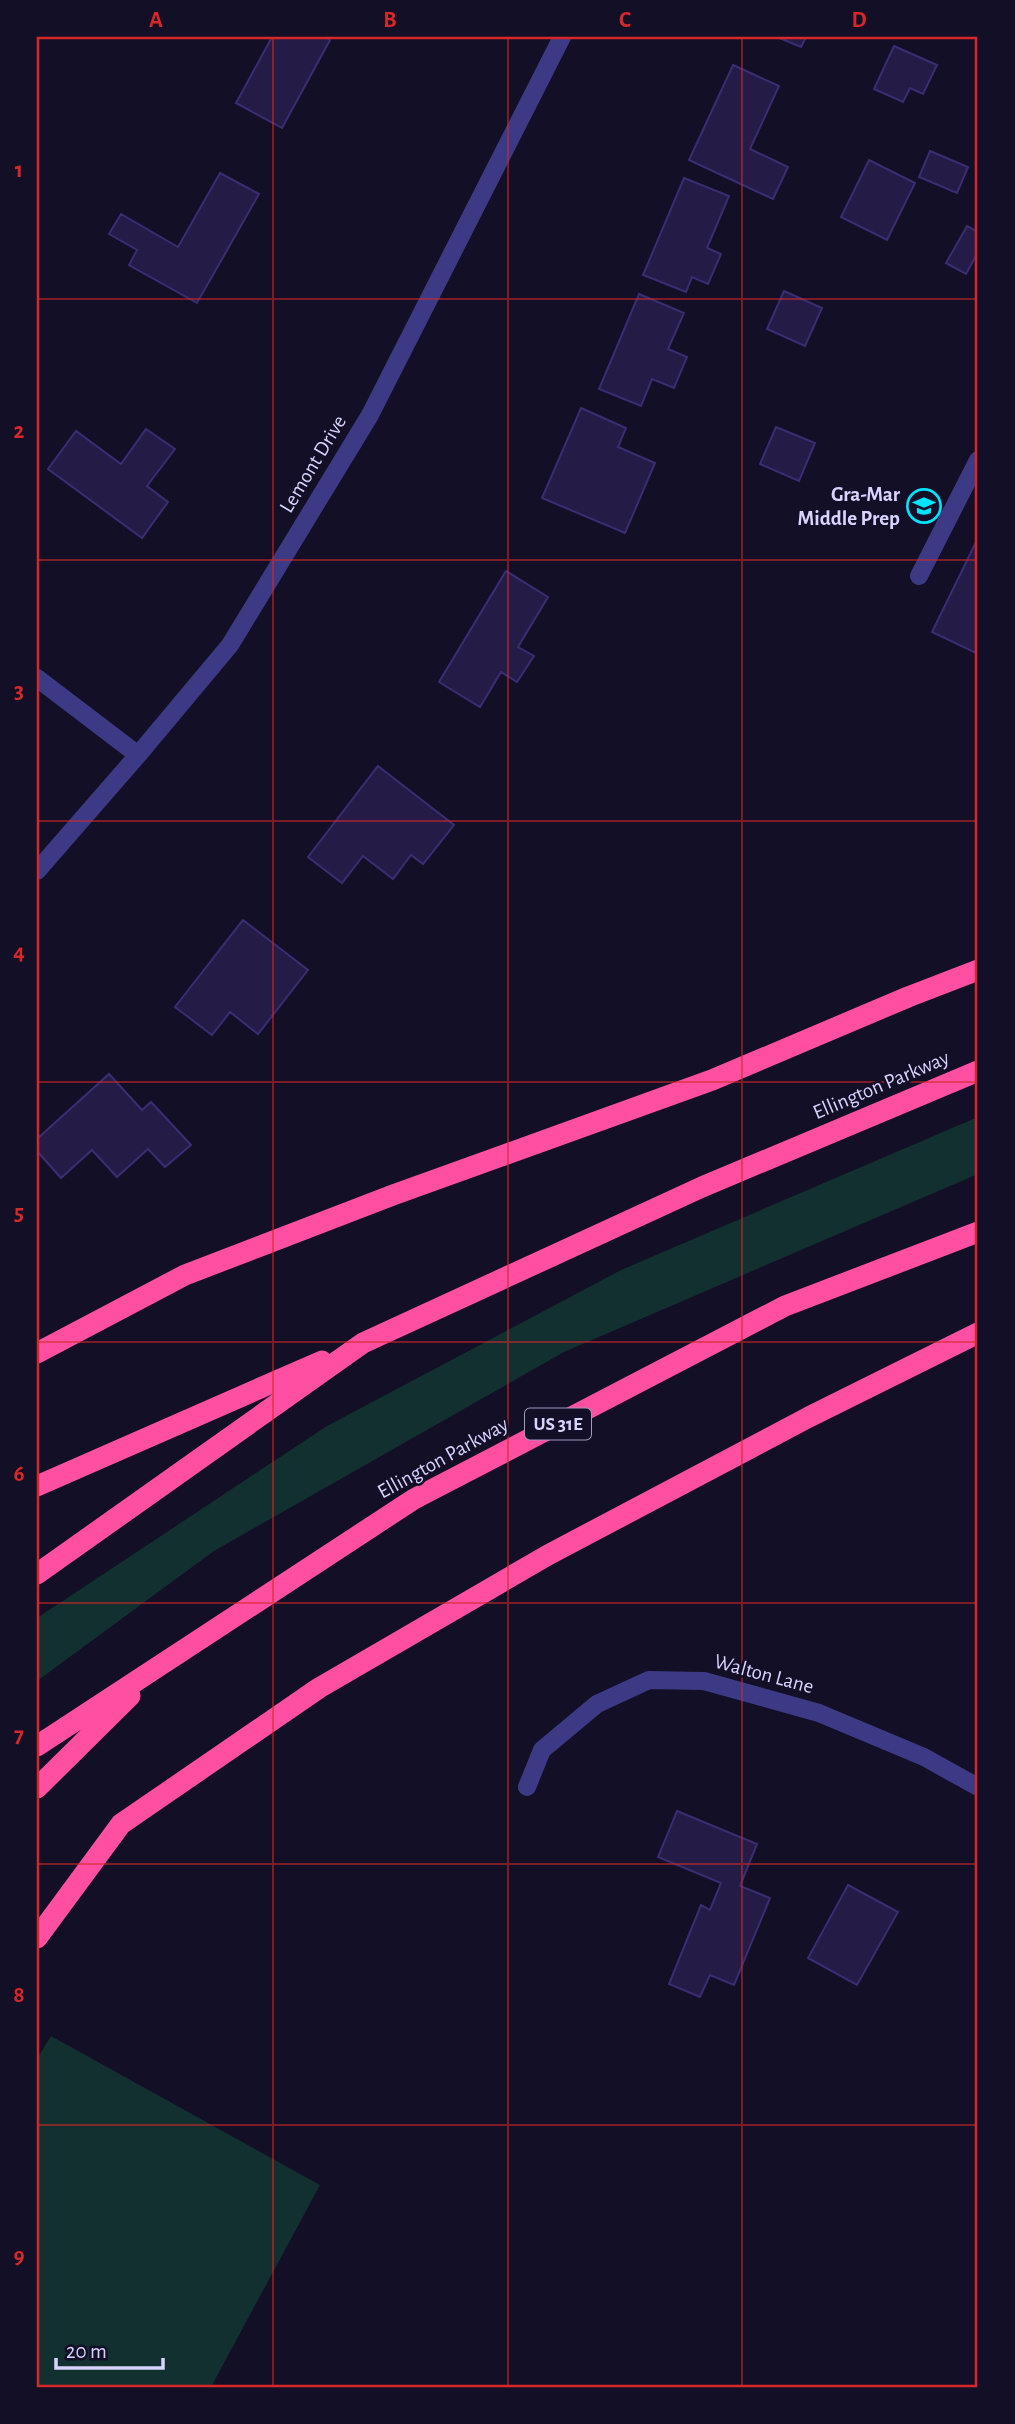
<svg xmlns="http://www.w3.org/2000/svg" width="1015" height="2424" viewBox="0 0 1015 2424" font-family="'Alegreya Sans',sans-serif">
<rect width="100%" height="100%" fill="#130f26"/>
<path fill="#12302f" d="M 978,1117 L 978,1174 L 564,1352 L 214,1551 L 37,1681 L 37,1618 L 327,1426 L 621,1270 Z
M 51,2036 L 320,2185 L 211,2387 L 37,2387 L 37,2059 Z"/>
<path fill="#241b47" stroke="#3b2d73" stroke-width="2" d="M 272,37 L 325,37 L 330,40 L 282,128 L 236,103 Z
M 777,37 L 806,37 L 801,47 Z
M 894,46 L 937,65 L 923,94 L 910,88 L 903,102 L 874,89 Z
M 733,65 L 779,86 L 750,149 L 788,167 L 773,199 L 689,160 Z
M 930,151 L 968,167 L 957,193 L 919,177 Z
M 869,160 L 915,183 L 887,240 L 841,217 Z
M 220,173 L 259,194 L 197,303 L 129,265 L 137,250 L 109,234 L 121,214 L 178,247 Z
M 684,178 L 729,196 L 707,248 L 721,254 L 708,284 L 692,277 L 686,292 L 643,275 Z
M 967,226 L 978,232 L 978,252 L 966,274 L 946,263 Z
M 784,291 L 822,308 L 805,346 L 767,329 Z
M 639,294 L 684,313 L 668,349 L 687,357 L 674,388 L 652,379 L 641,406 L 599,389 Z
M 581,408 L 626,428 L 618,447 L 655,463 L 625,533 L 542,498 Z
M 776,427 L 815,443 L 799,481 L 760,464 Z
M 146,429 L 175,449 L 147,486 L 168,502 L 142,538 L 48,469 L 76,431 L 121,464 Z
M 978,538 L 978,654 L 932,632 Z
M 506,571 L 548,597 L 518,647 L 534,656 L 517,682 L 501,672 L 480,707 L 439,682 Z
M 378,766 L 454,825 L 423,864 L 411,855 L 393,879 L 363,856 L 342,883 L 308,857 Z
M 243,920 L 308,970 L 258,1034 L 230,1012 L 212,1035 L 175,1007 Z
M 109,1074 L 142,1110 L 151,1102 L 191,1145 L 165,1167 L 148,1149 L 117,1177 L 92,1150 L 61,1178 L 37,1151 L 37,1139 Z
M 677,1811 L 757,1844 L 740,1886 L 770,1898 L 734,1985 L 710,1975 L 700,1997 L 669,1984 L 701,1905 L 710,1910 L 721,1883 L 658,1857 Z
M 848,1885 L 898,1912 L 857,1985 L 808,1958 Z"/>
<g fill="none" stroke-linecap="round" stroke-linejoin="round">
<path stroke="#3d3a85" stroke-width="18" d="M 919,576 L 978,460"/>
<path stroke="#3d3a85" stroke-width="18" d="M 37,678 L 138,755
M 37,871 L 138,755 L 230,645 L 370,415 L 562,37
M 527,1787 L 542,1750 L 597,1704 L 649,1680 L 704,1681 L 819,1713 L 924,1757 L 978,1787"/>
<path stroke="#ff4fa3" stroke-width="21" d="M 37,1353 L 185,1275 L 393,1195 L 712,1080 L 908,997 L 978,970
M 37,1486 L 322,1361
M 37,1574 L 363,1343 L 702,1187 L 978,1071
M 37,1746 L 414,1499 L 785,1306 L 978,1232
M 37,1788 L 130,1696
M 37,1938 L 121,1824 L 319,1688 L 548,1555 L 809,1417 L 978,1333"/>
</g>
<path fill="none" stroke="#d62828" stroke-width="2" stroke-opacity="0.55" d="M 273,37 L 273,2387M 508,37 L 508,2387M 742,37 L 742,2387M 37,299 L 978,299M 37,560 L 978,560M 37,821 L 978,821M 37,1082 L 978,1082M 37,1342 L 978,1342M 37,1603 L 978,1603M 37,1864 L 978,1864M 37,2125 L 978,2125"/>
<defs>
<g id="school-ring" transform="scale(1.75)"><circle r="9.5" fill="#130f26" stroke="#00e5ff" stroke-width="1.5"/><path d="M0-5L7-2L0 1L-7-2ZM-4 1L0 2.5L4 1V4Q0 6-4 4Z" fill="#00e5ff"/></g>
</defs>
<g fill-rule="evenodd">
<use href="#school-ring" x="924" y="506"/>
</g>
<g text-anchor="middle" dominant-baseline="central" stroke-width="5" stroke-linejoin="round" paint-order="stroke">
<rect fill="#130f26" stroke="#9e99be" stroke-width="2" x="525" y="1408.5" width="66" height="31" rx="5"/>
<g font-size="19" font-weight="bold" fill="#d9d4ff">
<text x="558" y="1424">US 31E</text>
</g>
<g font-size="21" fill="#d9d4ff" stroke="#130f26">
<text transform="translate(313 464) rotate(-59)">Lemont Drive</text>
<text transform="translate(881 1085) rotate(-23)">Ellington Parkway</text>
<text transform="translate(443 1458) rotate(-29)">Ellington Parkway</text>
<text transform="translate(764 1674) rotate(15)">Walton Lane</text>
</g>
<g font-size="21" font-weight="bold" fill="#d9d4ff" stroke="#130f26" text-anchor="end">
<text x="900" y="494">Gra-Mar<tspan x="900" dy="24">Middle Prep</tspan></text>
</g>
</g>
<rect width="1015" height="2424" fill="none" stroke="#130f26" stroke-width="77"/>
<path d="M56 2358v10h107v-10" fill="none" stroke="#d9d4ff" stroke-width="3.5"/>
<text x="66" y="2358" font-size="21" fill="#d9d4ff" stroke="#130f26" stroke-width="5" paint-order="stroke">20 m</text>
<rect x="38" y="38" width="938" height="2348" fill="none" stroke="#d62828" stroke-width="2.5"/>
<g font-size="23" text-anchor="middle" font-weight="bold" fill="#d62828">
<text x="156" y="27">A</text>
<text x="390" y="27">B</text>
<text x="625" y="27">C</text>
<text x="859" y="27">D</text>
<text x="19" y="177">1</text>
<text x="19" y="438">2</text>
<text x="19" y="698">3</text>
<text x="19" y="959">4</text>
<text x="19" y="1220">5</text>
<text x="19" y="1481">6</text>
<text x="19" y="1742">7</text>
<text x="19" y="2002">8</text>
<text x="19" y="2263">9</text>
</g>
</svg>
